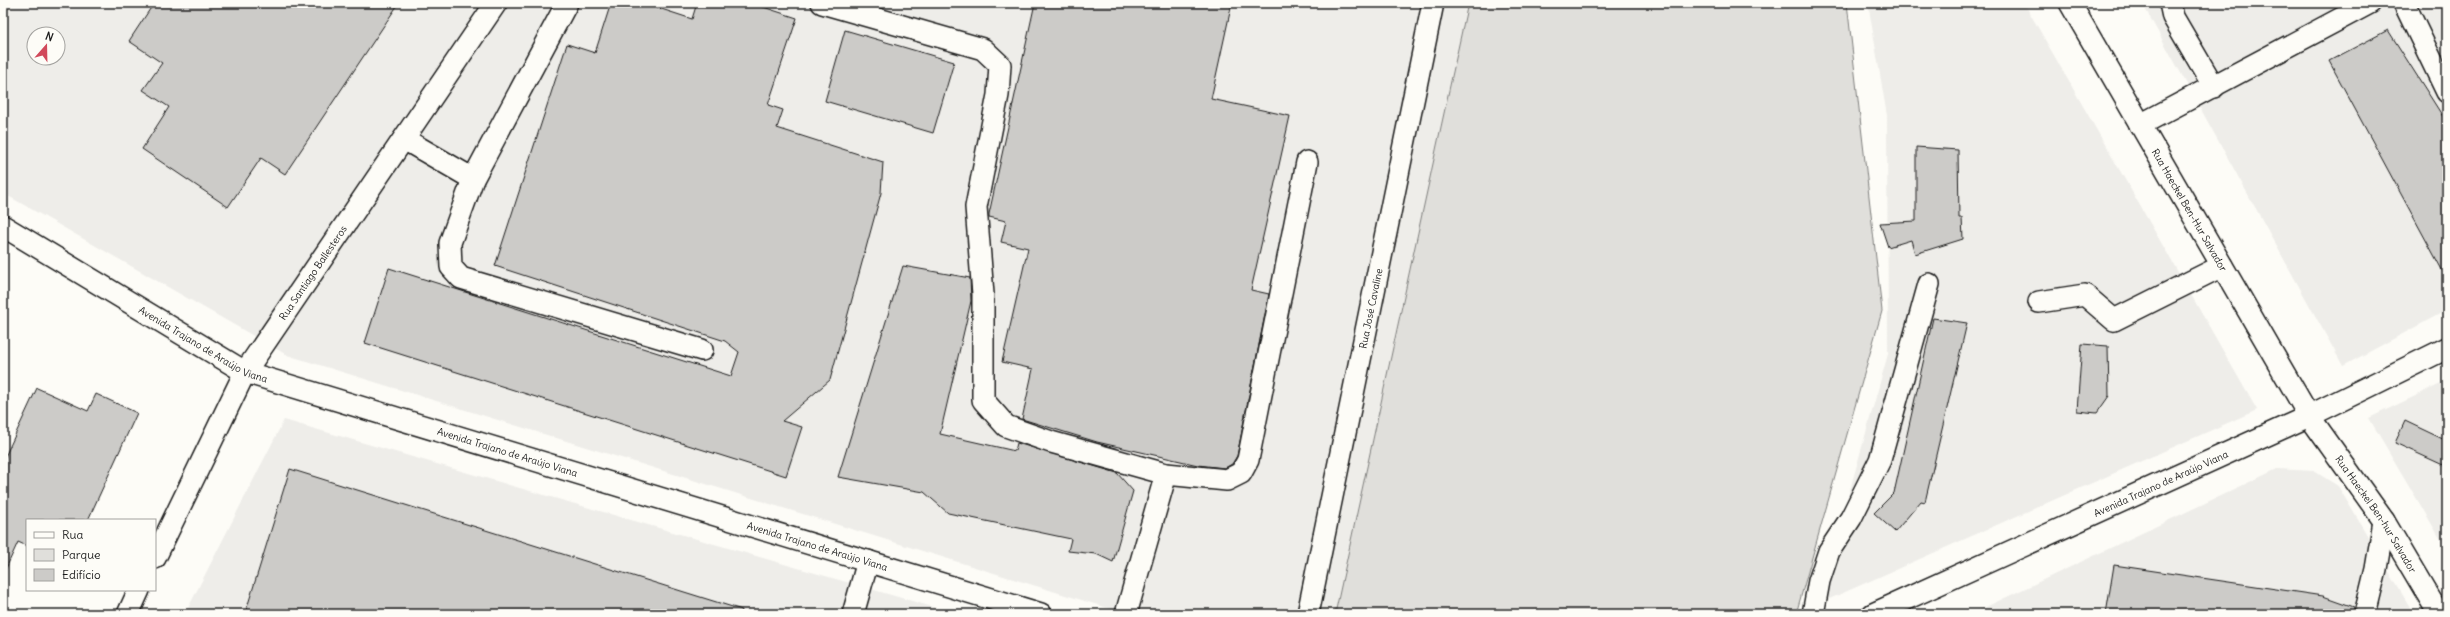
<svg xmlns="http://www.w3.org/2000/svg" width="2450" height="617" viewBox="0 0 2450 617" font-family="Delius,sans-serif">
<rect width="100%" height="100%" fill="#fdfcf7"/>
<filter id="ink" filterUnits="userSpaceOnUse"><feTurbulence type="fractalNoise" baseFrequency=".025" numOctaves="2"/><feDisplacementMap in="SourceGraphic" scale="8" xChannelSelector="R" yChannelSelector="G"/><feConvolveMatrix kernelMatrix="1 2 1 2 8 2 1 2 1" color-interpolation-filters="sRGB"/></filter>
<g filter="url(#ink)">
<path fill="#eeede9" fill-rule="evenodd" d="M 3,3 L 1468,3 L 1335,614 L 1127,614 L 287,355 L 3,193 ZM 34,34 L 58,34 L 58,58 L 34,58 Z
M 1868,3 L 2024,3 L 2257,410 L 1818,604 L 1888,354 L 1887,116 Z
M 2142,3 L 2447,3 L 2447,310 L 2343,366 Z
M 2447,381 L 2447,550 L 2369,418 Z
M 284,420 L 957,614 L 185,614 Z
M 2277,469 L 2314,471 L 2338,486 L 2414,614 L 1971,614 Z"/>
<path fill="#e0dfdb" stroke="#7e7e7c" d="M 1468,3 L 1847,3 L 1882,311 L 1796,614 L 1335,614 Z"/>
<path fill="#cccbc8" stroke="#1c1c1c" d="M 154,3 L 399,3 L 285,174 L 261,158 L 228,207 L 142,149 L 169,107 L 143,90 L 162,63 L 129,41 Z
M 611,3 L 643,3 L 692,19 L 697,3 L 751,3 L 797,18 L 768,105 L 783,110 L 777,128 L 883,162 L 881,193 L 830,380 L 782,421 L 802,427 L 786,476 L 365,343 L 389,268 L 731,376 L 739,352 L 725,341 L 495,266 L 567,44 L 595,53 Z
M 1035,3 L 1232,3 L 1211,99 L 1290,116 L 1251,290 L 1269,294 L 1237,456 L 1232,464 L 1225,468 L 1198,465 L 1097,442 L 1022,419 L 1033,369 L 1002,362 L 1028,248 L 1001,242 L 1006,221 L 989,217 L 989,214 Z
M 845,30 L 954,62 L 933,133 L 825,101 Z
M 2388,30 L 2447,123 L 2447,279 L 2329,61 Z
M 1916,147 L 1958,150 L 1959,218 L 1962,218 L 1963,239 L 1915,254 L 1911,240 L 1888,247 L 1880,223 L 1916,221 Z
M 903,266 L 970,278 L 971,301 L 940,434 L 1015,451 L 1017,443 L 1117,473 L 1133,491 L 1113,562 L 1096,554 L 1068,551 L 1071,539 L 948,513 L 924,492 L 838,477 Z
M 1933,318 L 1967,323 L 1925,502 L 1921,501 L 1895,532 L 1874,513 L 1894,493 Z
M 2082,344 L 2108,346 L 2109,396 L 2097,413 L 2077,411 Z
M 37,388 L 88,411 L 96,394 L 137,413 L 88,520 L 27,520 L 27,546 L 18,542 L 3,575 L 3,461 Z
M 2405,421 L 2447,441 L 2447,457 L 2443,465 L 2395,443 Z
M 290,469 L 742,610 L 741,614 L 245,614 Z
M 2114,565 L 2323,596 L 2354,607 L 2353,614 L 2106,614 Z"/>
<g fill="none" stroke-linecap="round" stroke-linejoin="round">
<g stroke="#1c1c1c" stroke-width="24">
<g id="minor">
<path d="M 567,3 L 473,179 L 450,243 L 451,267 L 461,278 L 702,350"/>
<path d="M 822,3 L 983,49 L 1000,65 L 998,95 L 976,207 L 983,294 L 983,400 L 1006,426 L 1051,442 L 1166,474 L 1227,480 L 1241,473 L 1248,460 L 1307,162"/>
<path id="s1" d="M 2070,3 L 2309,416 L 2384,521 L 2439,614"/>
<path d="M 2170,3 L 2173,17 L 2214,87"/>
<path d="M 2404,3 L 2447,92"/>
<path d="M 2140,125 L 2370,3"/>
<path d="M 404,139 L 473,179"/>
<path id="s2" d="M 3,226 L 245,372 L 1041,614"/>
<path d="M 2039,302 L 2085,295 L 2114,320 L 2222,266"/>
<path id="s3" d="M 155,558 L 245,372 L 496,3"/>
<path d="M 128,614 L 139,590"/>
<path d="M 853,614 L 868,561"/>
<path d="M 1126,614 L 1166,474"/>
<path id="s4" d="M 1308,614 L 1433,3"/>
<path d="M 1813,614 L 1819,581 L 1829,551 L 1851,518 L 1880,460 L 1929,284"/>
<path id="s5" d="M 1873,614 L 2309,416 L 2447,348"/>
<path d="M 2365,614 L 2376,569 L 2384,521"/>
</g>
</g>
<use href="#minor" stroke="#fdfcf7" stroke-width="21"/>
</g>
</g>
<g text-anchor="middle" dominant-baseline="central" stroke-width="3.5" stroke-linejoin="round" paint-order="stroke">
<g font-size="10" fill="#1c1c1c" stroke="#fdfcf7">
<text stroke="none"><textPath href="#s1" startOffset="239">Rua Haeckel Ben-Hur Salvador</textPath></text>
<text stroke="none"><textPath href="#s3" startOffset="327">Rua Santiago Ballesteros</textPath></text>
<text stroke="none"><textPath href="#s4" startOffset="312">Rua José Cavaline</textPath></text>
<text stroke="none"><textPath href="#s2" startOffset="233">Avenida Trajano de Araújo Viana</textPath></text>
<text stroke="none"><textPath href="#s2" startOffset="557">Avenida Trajano de Araújo Viana</textPath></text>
<text stroke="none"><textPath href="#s5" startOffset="316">Avenida Trajano de Araújo Viana</textPath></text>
<text stroke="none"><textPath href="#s1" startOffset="596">Rua Haeckel Ben-hur Salvador</textPath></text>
<text stroke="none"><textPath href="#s2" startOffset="881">Avenida Trajano de Araújo Viana</textPath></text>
</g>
</g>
<rect width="2450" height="617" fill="none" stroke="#fdfcf7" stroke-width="16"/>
<rect x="8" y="8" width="2434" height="601" fill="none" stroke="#1c1c1c" stroke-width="1.5" filter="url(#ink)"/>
<rect x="26" y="519" width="130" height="72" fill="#fdfcf7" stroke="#a3a29f"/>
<rect x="34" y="532" width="20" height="6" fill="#fdfcf7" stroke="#a3a29f"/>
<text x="62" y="539" font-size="12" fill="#1c1c1c">Rua</text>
<rect x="34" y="549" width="20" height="12" fill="#e0dfdb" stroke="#a3a29f"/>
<text x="62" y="559" font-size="12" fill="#1c1c1c">Parque</text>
<rect x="34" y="569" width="20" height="12" fill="#cccbc8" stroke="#a3a29f"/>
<text x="62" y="579" font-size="12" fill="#1c1c1c">Edifício</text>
<g transform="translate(46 46) rotate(20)"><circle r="19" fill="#fdfcf7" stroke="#a3a29f"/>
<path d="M0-3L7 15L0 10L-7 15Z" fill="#d1495b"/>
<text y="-6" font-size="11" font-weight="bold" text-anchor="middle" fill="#1c1c1c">N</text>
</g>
</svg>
